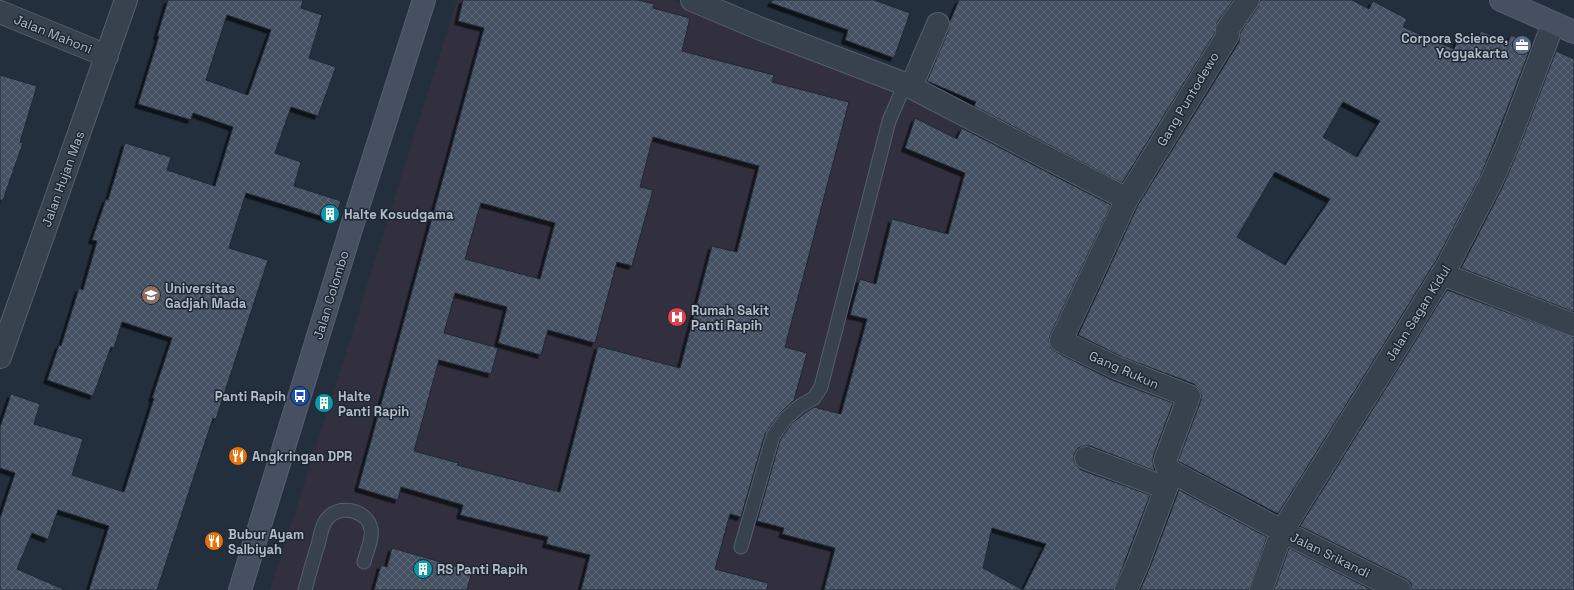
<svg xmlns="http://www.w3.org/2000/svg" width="1574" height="590" viewBox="0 0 1574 590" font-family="'Space Grotesk',sans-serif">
<defs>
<pattern id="building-cross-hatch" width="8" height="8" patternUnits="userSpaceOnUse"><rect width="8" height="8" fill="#455162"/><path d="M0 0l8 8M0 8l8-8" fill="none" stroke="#5d6877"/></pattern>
<filter id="shadow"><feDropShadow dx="-3.5" dy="3.5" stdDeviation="0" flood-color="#0009"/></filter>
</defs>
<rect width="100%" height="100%" fill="#242f3e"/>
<path fill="#32303f" d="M 457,0 L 670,0 L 778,40 L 1074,171 L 1029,245 L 926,590 L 270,590 L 325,419 Z"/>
<path fill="url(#building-cross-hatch)" stroke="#1f2835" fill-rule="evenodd" filter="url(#shadow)" d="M 168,0 L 303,0 L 301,8 L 322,15 L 309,58 L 336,67 L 318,116 L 291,107 L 275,153 L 301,162 L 294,186 L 341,201 L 334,220 L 246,193 L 229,248 L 268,260 L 216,419 L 213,418 L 157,590 L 89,590 L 109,526 L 58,510 L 48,539 L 32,533 L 17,569 L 65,590 L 0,590 L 0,518 L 15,473 L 0,468 L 0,427 L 11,394 L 40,404 L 34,424 L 83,439 L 72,475 L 124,492 L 154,398 L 152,398 L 172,338 L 122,322 L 114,348 L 111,347 L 93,396 L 47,380 L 59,345 L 61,346 L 79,288 L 83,290 L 97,241 L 92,240 L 106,199 L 108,200 L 125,143 L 171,157 L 167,170 L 215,186 L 233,127 L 193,113 L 191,120 L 138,104 L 159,36 L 157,36 ZM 227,15 L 271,30 L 248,95 L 206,80 Z
M 463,0 L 638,0 L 654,4 L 653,8 L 690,18 L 682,51 L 774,75 L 772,82 L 849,102 L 785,347 L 807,353 L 794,400 L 780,413 L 765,434 L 741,517 L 730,514 L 715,569 L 768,583 L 767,590 L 581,590 L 590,555 L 546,544 L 548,537 L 460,515 L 463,505 L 401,487 L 398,500 L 358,488 L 484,28 L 458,21 ZM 653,137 L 759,166 L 737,252 L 712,246 L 680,368 L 598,346 L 560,492 L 457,465 L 458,463 L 414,451 L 439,360 L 491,374 L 498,348 L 444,333 L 455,293 L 507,307 L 498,343 L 541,355 L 548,330 L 595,343 L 617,262 L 632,266 L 653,190 L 640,187 ZM 481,203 L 555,223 L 540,279 L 465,259 Z
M 772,0 L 874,0 L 910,13 L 894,58 L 845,40 L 848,30 L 771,3 Z
M 959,0 L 1233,0 L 1217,23 L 1215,33 L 1122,183 L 974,106 L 976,102 L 927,81 L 949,29 L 950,21 Z
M 1260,0 L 1352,0 L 1369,9 L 1373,1 L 1407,19 L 1403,27 L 1454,49 L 1460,35 L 1477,42 L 1481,31 L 1508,42 L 1511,35 L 1532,44 L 1494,143 L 1480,177 L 1437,259 L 1278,514 L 1178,461 L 1201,400 L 1201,394 L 1198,388 L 1194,384 L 1122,357 L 1078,335 L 1138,205 L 1239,42 L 1240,33 L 1258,7 ZM 1343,102 L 1380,121 L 1357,157 L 1323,137 ZM 1275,172 L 1330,199 L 1285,265 L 1237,237 Z
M 1556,51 L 1574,59 L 1574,312 L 1461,268 L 1502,188 L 1517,153 Z
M 0,75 L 37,86 L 20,142 L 23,143 L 3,200 L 0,200 Z
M 915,118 L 957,139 L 962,128 L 1111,205 L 1050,336 L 1049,342 L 1051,348 L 1056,352 L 1112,380 L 1173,403 L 1153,457 L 1153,464 L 1155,471 L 1090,446 L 1084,446 L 1078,448 L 1074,454 L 1074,460 L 1077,466 L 1081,470 L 1150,495 L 1114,590 L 824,590 L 835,548 L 782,534 L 784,528 L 757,521 L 780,440 L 792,423 L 805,413 L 814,407 L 841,414 L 867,319 L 850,315 L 860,279 L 876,284 L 892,219 L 948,234 L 965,173 L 905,148 ZM 992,528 L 1046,544 L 1023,590 L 983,568 Z
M 1447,290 L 1574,337 L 1574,590 L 1412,590 L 1411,583 L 1406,579 L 1300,526 Z
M 1179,490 L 1267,537 L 1249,590 L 1140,590 L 1150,567 Z
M 392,548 L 472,571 L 467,590 L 374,590 L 381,565 L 387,567 Z
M 1289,548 L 1372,590 L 1274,590 Z"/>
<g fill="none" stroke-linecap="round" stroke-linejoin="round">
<g stroke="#565f6c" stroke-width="15">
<path id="lane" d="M 741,547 L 773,436 L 786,418 L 800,406 L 814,398 L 821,387 L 889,121 L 905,84
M 305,590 C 309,575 313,560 318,545 C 320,537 321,526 327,519 C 338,504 367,509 371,529 C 373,539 366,553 364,562"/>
</g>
<g stroke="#565f6c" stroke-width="24">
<path id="street" d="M 692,0 L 761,29 L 905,84 L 1127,199
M 1248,0 L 1227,30 L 1228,35 L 1127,199 L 1061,341 L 1117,368 L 1189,396 L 1165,461 L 1167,467 L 1172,472 L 1282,531 L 1400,590
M 0,12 L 107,56
M 911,87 L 938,24
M 1442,274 L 1574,325
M 0,357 L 126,0
M 1086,458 L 1166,488
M 1126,590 L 1138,563 L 1172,472
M 1261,590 L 1282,531 L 1448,265 L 1491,182 L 1506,148 L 1553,24"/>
</g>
<g stroke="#565f6c" stroke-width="24">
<path id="secondary" d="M 1501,0 L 1574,32
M 240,590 L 351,229 L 424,0"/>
</g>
<use href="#lane" stroke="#38414e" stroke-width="13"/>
<use href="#street" stroke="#38414e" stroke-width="22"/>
<use href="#secondary" stroke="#465061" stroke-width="22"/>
</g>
<defs>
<g id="office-disc" transform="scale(1)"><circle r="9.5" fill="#5c6f8a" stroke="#1d2633"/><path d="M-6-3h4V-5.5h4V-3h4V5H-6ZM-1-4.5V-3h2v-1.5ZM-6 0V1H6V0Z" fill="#fff"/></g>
<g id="building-disc" transform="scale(1)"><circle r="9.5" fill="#0f9aa8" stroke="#1d2633"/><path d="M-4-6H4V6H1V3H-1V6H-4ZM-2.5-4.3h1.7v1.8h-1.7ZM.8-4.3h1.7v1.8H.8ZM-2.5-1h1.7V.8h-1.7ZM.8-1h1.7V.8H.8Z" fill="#fff"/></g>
<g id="university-disc" transform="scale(1)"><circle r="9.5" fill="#8d6e63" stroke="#1d2633"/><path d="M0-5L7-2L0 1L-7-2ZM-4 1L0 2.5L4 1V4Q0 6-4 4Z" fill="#fff"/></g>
<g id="hospital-disc" transform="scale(1)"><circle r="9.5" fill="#e0444e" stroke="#1d2633"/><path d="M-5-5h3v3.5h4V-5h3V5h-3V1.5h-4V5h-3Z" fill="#fff"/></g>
<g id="bus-disc" transform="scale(1)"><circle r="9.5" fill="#1a4fb4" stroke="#1d2633"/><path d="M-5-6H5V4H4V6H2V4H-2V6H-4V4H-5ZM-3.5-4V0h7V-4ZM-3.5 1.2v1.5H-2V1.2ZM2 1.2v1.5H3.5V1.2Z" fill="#fff"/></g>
<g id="restaurant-disc" transform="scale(1)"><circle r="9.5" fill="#e8710a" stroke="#1d2633"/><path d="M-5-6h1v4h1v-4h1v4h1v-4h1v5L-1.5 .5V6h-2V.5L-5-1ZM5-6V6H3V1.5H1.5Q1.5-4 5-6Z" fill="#fff"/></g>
</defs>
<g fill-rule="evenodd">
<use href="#office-disc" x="1522" y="45"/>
<use href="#building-disc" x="330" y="214"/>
<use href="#university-disc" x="151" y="295"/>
<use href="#hospital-disc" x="677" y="317"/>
<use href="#bus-disc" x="300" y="396"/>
<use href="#building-disc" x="324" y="403"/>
<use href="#restaurant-disc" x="238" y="456"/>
<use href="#restaurant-disc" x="214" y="541"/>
<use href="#building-disc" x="423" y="569"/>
</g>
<g text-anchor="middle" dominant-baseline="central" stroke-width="3" stroke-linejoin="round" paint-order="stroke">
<g font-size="13" fill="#b4bcc9" stroke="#1d2633">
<text transform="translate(53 34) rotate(22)">Jalan Mahoni</text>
<text transform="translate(1188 99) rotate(-59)">Gang Puntodewo</text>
<text transform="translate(63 179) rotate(-70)">Jalan Hujan Mas</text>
<text transform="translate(331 295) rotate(-73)">Jalan Colombo</text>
<text transform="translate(1418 313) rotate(-58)">Jalan Sagan Kidul</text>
<text transform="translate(1124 370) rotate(24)">Gang Rukun</text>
<text transform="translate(1330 555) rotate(26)">Jalan Srikandi</text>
</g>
<g font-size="13" font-weight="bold" fill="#b4bcc9" stroke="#1d2633" text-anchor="start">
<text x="1508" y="38" text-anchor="end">Corpora Science,<tspan x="1508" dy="15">Yogyakarta</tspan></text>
<text x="344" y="214">Halte Kosudgama</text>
<text x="165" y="288">Universitas<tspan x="165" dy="15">Gadjah Mada</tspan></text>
<text x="691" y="310">Rumah Sakit<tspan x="691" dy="15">Panti Rapih</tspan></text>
<text x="286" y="396" text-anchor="end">Panti Rapih</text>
<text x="338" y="396">Halte<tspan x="338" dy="15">Panti Rapih</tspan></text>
<text x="252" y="456">Angkringan DPR</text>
<text x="228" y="534">Bubur Ayam<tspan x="228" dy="15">Salbiyah</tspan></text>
<text x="437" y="569">RS Panti Rapih</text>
</g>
</g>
</svg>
